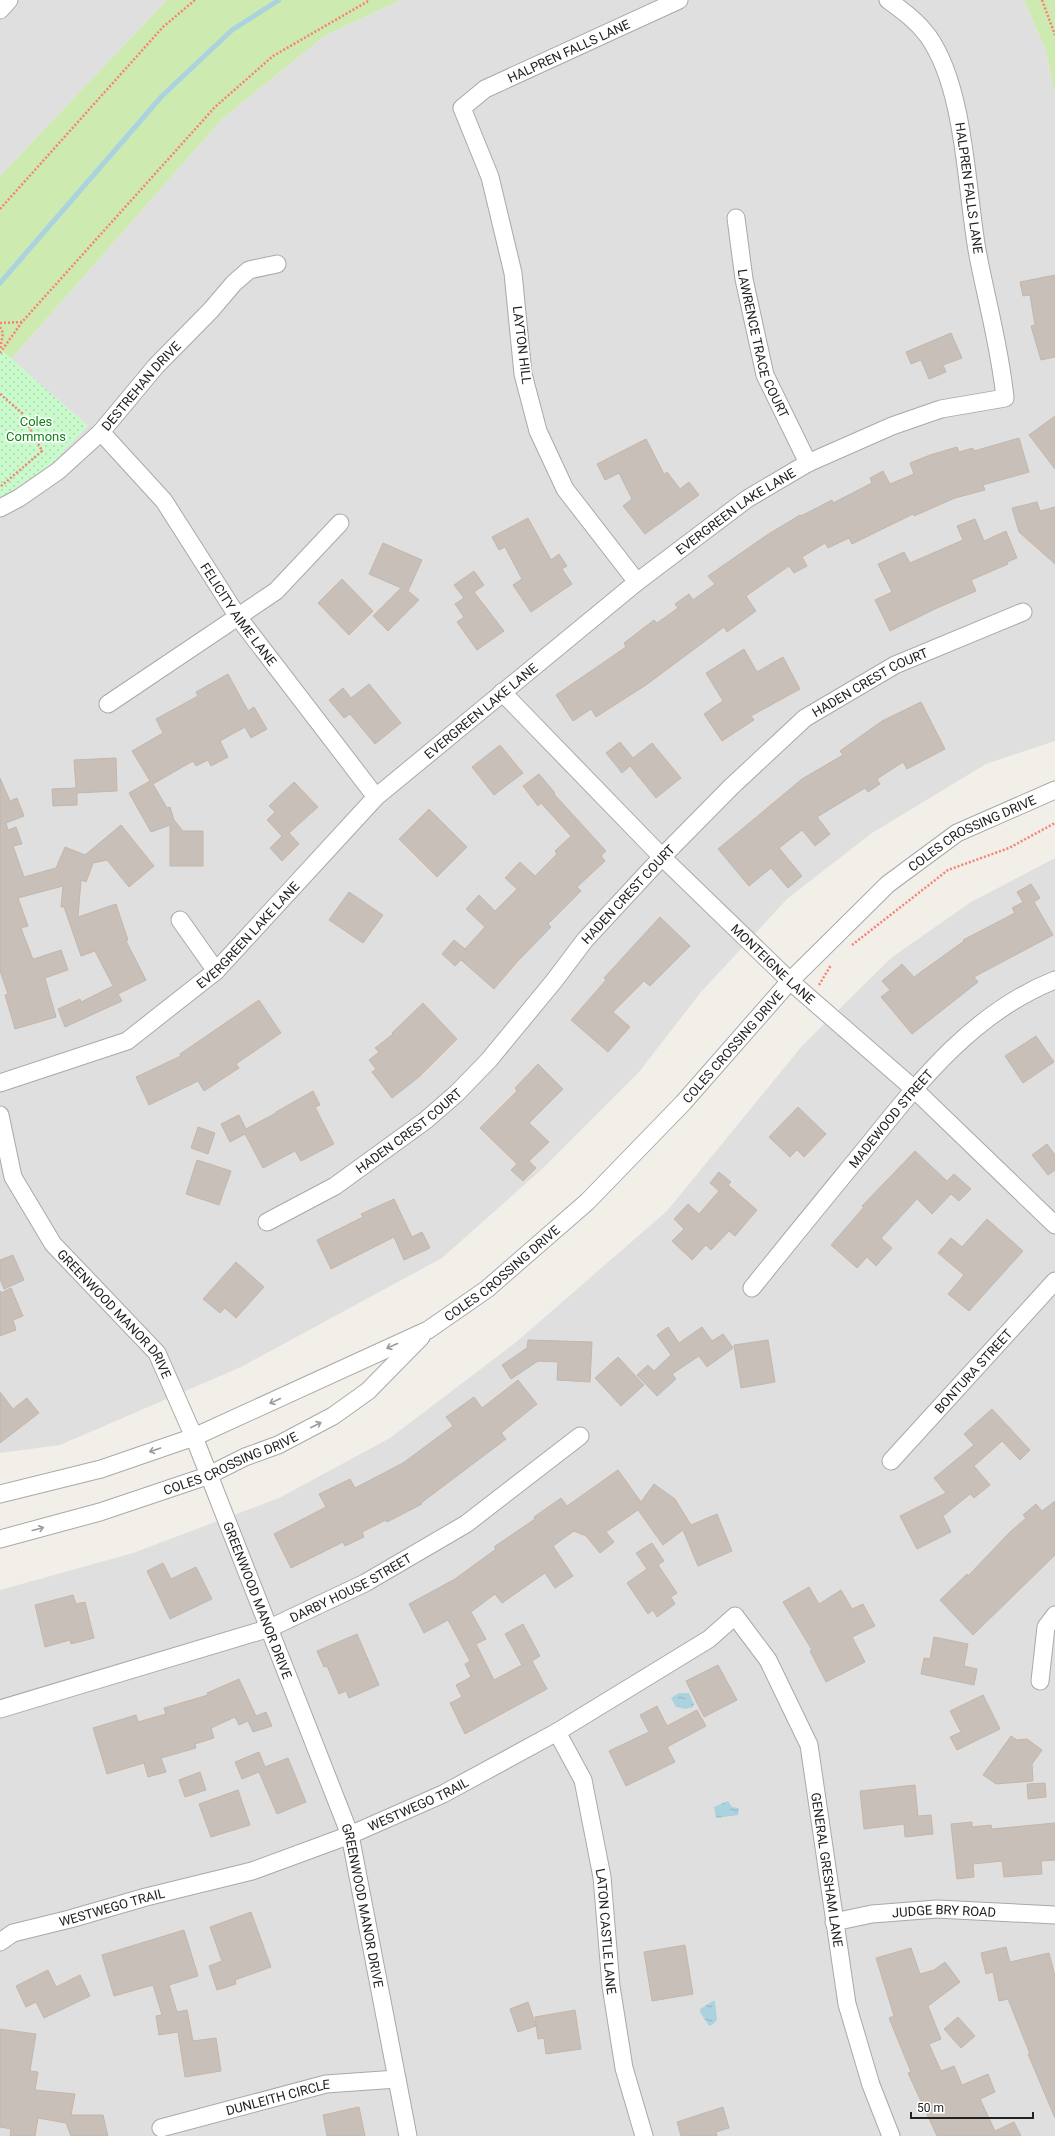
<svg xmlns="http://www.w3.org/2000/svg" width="1055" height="2136" viewBox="0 0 1055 2136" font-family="Roboto,sans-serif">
<defs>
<pattern id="park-dots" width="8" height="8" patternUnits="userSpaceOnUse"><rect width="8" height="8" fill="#c8facc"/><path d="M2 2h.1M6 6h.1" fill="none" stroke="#acd6af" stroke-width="1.8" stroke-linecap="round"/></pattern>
<pattern id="water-ripples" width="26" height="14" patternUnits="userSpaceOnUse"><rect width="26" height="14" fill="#aad3df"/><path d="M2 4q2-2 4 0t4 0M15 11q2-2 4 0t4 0" fill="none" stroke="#92b5bf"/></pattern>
</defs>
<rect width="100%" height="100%" fill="#f2efe9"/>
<path fill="#e0dfdf" d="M 0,0 L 167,0 L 0,176 Z
M 401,0 L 1024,0 L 1046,51 L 1055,94 L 1055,741 L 986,764 L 872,833 L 788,898 L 701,992 L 639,1072 L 542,1169 L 442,1258 L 241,1367 L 60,1445 L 0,1453 L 0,499 L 88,426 L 11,359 L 223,118 L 326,35 Z
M 1055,858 L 1055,2136 L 0,2136 L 0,1590 L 133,1553 L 279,1498 L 390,1438 L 515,1343 L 667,1211 L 802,1046 L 891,958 L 971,902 Z"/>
<path fill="#cdebb0" d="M 167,0 L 401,0 L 326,35 L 223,118 L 11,359 L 0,349 L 0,176 Z
M 1024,0 L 1055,0 L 1055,94 L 1046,51 Z"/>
<path fill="url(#park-dots)" d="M 0,349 L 88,426 L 54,462 L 0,499 Z"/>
<path fill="url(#water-ripples)" d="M 679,1693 L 689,1693 L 694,1704 L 693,1707 L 686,1709 L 676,1707 L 671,1698 Z
M 728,1801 L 732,1807 L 739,1808 L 738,1815 L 716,1818 L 714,1807 Z
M 713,2001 L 715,2001 L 717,2020 L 712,2025 L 709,2026 L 700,2012 L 700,2009 Z"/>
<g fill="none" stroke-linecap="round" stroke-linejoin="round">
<path stroke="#aad3df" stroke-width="5" d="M 0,283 L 162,96 L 232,30 L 279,0"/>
</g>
<path fill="#c7bfb8" stroke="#c4b6ab" d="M 1055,275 L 1055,357 L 1041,360 L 1031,326 L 1035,325 L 1030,295 L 1023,296 L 1020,282 Z
M 951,333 L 962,358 L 943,365 L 946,372 L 929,379 L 921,360 L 911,364 L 906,352 Z
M 1055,416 L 1055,469 L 1029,435 Z
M 1019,438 L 1029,472 L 983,485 L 985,490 L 955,498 L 914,516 L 913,514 L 852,544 L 849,538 L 828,548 L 825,543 L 802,557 L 807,566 L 794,573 L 789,566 L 746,596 L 756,611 L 727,632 L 724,627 L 646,685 L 596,717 L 591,709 L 573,721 L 556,695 L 626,647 L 624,643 L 654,620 L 657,623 L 678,608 L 675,604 L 689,594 L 693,600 L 715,584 L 708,576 L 767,535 L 800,515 L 801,516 L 832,500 L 833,503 L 872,483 L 870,478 L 883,471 L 890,484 L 914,474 L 910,463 L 930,455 L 957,447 L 959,452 L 973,448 L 974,451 Z
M 646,439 L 664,474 L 667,472 L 680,489 L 689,482 L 699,495 L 645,534 L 623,506 L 632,499 L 619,473 L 605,480 L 597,464 Z
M 1037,502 L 1040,511 L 1055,507 L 1055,564 L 1019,532 L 1012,508 Z
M 528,518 L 551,560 L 559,554 L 567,566 L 562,569 L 572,584 L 531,612 L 513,585 L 522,579 L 505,547 L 499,550 L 492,537 Z
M 975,519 L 984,541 L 1006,531 L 1017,558 L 1007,562 L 1008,564 L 971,580 L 976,591 L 937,608 L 890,631 L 875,600 L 892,592 L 878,564 L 904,552 L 910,563 L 963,540 L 957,526 Z
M 383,543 L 422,560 L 408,591 L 419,600 L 388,631 L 373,616 L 401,588 L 369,574 Z
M 474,571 L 484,585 L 474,592 L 504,631 L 477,650 L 457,622 L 464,617 L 455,604 L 464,598 L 454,585 Z
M 342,579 L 373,611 L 349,635 L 318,603 Z
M 744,649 L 757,672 L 783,657 L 800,689 L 751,716 L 754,720 L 722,741 L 704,714 L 723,701 L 706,673 Z
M 228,674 L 248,711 L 254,707 L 267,729 L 251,738 L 245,727 L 220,741 L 228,757 L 211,766 L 208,760 L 196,766 L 193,761 L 153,784 L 167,808 L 170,807 L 174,820 L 183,831 L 203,831 L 203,866 L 170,866 L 170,825 L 151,832 L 129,793 L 150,781 L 132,751 L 163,733 L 156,719 L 198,696 L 196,692 Z
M 369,684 L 401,723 L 375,744 L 350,714 L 344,718 L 329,700 L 343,688 L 351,698 Z
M 921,702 L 945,749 L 907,769 L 903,762 L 877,779 L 880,784 L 868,792 L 865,788 L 817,817 L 830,834 L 815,846 L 802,830 L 779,848 L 802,876 L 788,888 L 771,868 L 749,886 L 718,849 L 802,779 L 843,755 L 840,751 L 882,721 Z
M 620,742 L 633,758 L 652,743 L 681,778 L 656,798 L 630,766 L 622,773 L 606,753 Z
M 500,745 L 523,773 L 494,795 L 472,767 Z
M 116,758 L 117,791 L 77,793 L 77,805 L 53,806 L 52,789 L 76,788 L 74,760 Z
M 539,774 L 555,793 L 554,794 L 606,851 L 601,856 L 605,861 L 577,887 L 581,891 L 548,924 L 551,927 L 517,962 L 494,989 L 461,960 L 455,966 L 442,954 L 454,940 L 465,949 L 485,927 L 466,909 L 479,895 L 495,911 L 517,889 L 505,878 L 520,862 L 535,876 L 557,854 L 555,851 L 571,836 L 541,803 L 538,806 L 523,786 Z
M 0,778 L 10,801 L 17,798 L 24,816 L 6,823 L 8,830 L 16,827 L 22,844 L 13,846 L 24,877 L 56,868 L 65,847 L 85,855 L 121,825 L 154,866 L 129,887 L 107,860 L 93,863 L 86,882 L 81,880 L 78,917 L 116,904 L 128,940 L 126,941 L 146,980 L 118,994 L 122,1001 L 65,1027 L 58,1009 L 80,999 L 81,1002 L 113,986 L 95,951 L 81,956 L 64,907 L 61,907 L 63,886 L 18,898 L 28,926 L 21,928 L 32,957 L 34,959 L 61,950 L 68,970 L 45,978 L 56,1017 L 15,1029 L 5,995 L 8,994 L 0,971 Z
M 294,782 L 318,807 L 289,833 L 299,844 L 282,861 L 270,848 L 282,836 L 267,820 L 275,812 L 269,806 Z
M 429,809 L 467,847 L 437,877 L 399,839 Z
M 1031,884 L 1040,898 L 1034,902 L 1053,935 L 974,977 L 978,982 L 912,1034 L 881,997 L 890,990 L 882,981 L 902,964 L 914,977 L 964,941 L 963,940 L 1015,913 L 1012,908 L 1023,902 L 1017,892 Z
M 349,892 L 383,915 L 363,943 L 329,920 Z
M 660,917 L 690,946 L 650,986 L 644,981 L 613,1012 L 630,1027 L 608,1052 L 571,1020 L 606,980 L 604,978 Z
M 259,1000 L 281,1033 L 236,1064 L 239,1068 L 204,1091 L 198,1081 L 149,1105 L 136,1077 L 181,1056 L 180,1054 Z
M 423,1003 L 457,1039 L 419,1077 L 392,1098 L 372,1072 L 376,1069 L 369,1060 L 379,1052 L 375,1048 L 393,1034 L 392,1033 Z
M 1036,1036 L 1054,1062 L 1023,1083 L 1005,1056 Z
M 538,1064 L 563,1089 L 529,1123 L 549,1142 L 529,1161 L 536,1168 L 523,1181 L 511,1170 L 517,1164 L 480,1128 L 517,1091 L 515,1088 Z
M 313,1091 L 320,1105 L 315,1107 L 334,1144 L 301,1161 L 295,1151 L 263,1168 L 245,1134 L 230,1142 L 221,1124 L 239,1115 L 246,1129 L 276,1113 L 276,1112 Z
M 798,1107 L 826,1134 L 804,1157 L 797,1150 L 790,1157 L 769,1137 Z
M 198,1127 L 215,1133 L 208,1154 L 191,1148 Z
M 1047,1144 L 1055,1155 L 1055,1170 L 1048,1175 L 1032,1155 Z
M 915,1151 L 947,1181 L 954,1174 L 971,1189 L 959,1201 L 951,1194 L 932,1214 L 917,1199 L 881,1238 L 892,1248 L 876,1266 L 867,1257 L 857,1268 L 831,1245 L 864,1207 L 862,1206 Z
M 197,1160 L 231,1171 L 219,1205 L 186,1194 Z
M 719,1172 L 731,1182 L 728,1185 L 757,1210 L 735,1236 L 729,1231 L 711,1250 L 706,1245 L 692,1260 L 672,1241 L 684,1229 L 674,1219 L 688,1204 L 699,1214 L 719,1191 L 710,1183 Z
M 394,1199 L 412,1237 L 422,1232 L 430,1248 L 404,1260 L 394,1237 L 331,1269 L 317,1240 L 363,1217 L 361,1214 Z
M 987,1219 L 1023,1251 L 969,1311 L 948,1294 L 964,1275 L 938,1253 L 951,1238 L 962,1247 Z
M 13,1255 L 24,1280 L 4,1289 L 0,1279 L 0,1260 Z
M 236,1262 L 264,1287 L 236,1318 L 225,1308 L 220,1313 L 203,1299 Z
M 11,1288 L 23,1316 L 13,1320 L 16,1330 L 0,1336 L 0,1291 L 1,1293 Z
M 668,1327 L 679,1343 L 702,1327 L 712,1341 L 723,1334 L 733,1348 L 707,1367 L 699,1356 L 672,1374 L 676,1379 L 657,1396 L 637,1375 L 648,1365 L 654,1371 L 671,1355 L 657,1335 Z
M 528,1340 L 592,1342 L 590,1382 L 557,1380 L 558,1362 L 538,1361 L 511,1379 L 502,1365 L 527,1348 Z
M 768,1340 L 775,1382 L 741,1388 L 734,1345 Z
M 618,1357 L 644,1385 L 621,1406 L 595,1378 Z
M 518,1380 L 537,1404 L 501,1433 L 506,1439 L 421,1503 L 422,1504 L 387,1522 L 386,1520 L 362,1532 L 364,1537 L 345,1546 L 343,1542 L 291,1568 L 274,1534 L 326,1507 L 319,1494 L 350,1479 L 355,1488 L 403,1463 L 453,1426 L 446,1417 L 474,1397 L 482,1408 Z
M 0,1392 L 13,1409 L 27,1398 L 39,1413 L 0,1443 Z
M 992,1409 L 1030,1450 L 1020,1460 L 1002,1441 L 974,1466 L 990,1485 L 974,1498 L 970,1494 L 943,1516 L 951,1532 L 917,1549 L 900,1516 L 946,1493 L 934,1478 L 974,1445 L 964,1434 Z
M 618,1470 L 641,1502 L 654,1484 L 675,1499 L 691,1525 L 717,1514 L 732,1551 L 698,1566 L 683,1530 L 663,1545 L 638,1510 L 606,1532 L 614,1542 L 600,1553 L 586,1536 L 574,1531 L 553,1546 L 573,1576 L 555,1588 L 545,1573 L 502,1603 L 495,1594 L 471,1612 L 486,1639 L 476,1644 L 494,1680 L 522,1665 L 505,1634 L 523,1624 L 540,1656 L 532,1661 L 547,1689 L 465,1734 L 450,1703 L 462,1697 L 456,1685 L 471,1677 L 465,1664 L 470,1661 L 448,1620 L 424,1633 L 409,1604 L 455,1579 L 496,1549 L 494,1547 L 535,1519 L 534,1517 L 561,1498 L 567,1506 Z
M 1055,1501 L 1055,1555 L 973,1635 L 940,1600 L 967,1574 L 968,1576 L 1010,1532 L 1026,1518 L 1023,1515 L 1036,1504 L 1042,1511 Z
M 652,1543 L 664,1561 L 658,1565 L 677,1593 L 671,1597 L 675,1604 L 657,1617 L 653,1610 L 648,1614 L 627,1583 L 647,1569 L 636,1553 Z
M 163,1563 L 171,1579 L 196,1567 L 212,1599 L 170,1619 L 147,1571 Z
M 809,1587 L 819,1604 L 841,1590 L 852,1609 L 863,1604 L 875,1626 L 852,1637 L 865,1662 L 826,1682 L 810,1651 L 812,1650 L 783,1602 Z
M 73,1595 L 76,1604 L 85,1602 L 94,1638 L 71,1644 L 70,1640 L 45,1647 L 35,1605 Z
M 357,1634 L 379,1685 L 349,1698 L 346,1691 L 339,1694 L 327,1666 L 324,1667 L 317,1651 Z
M 934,1637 L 968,1644 L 964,1666 L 977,1669 L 974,1685 L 921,1674 L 924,1658 L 930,1659 Z
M 718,1665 L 737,1700 L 704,1717 L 686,1681 Z
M 239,1679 L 256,1716 L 266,1712 L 272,1726 L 253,1732 L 248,1721 L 239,1725 L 235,1717 L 211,1728 L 214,1738 L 195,1744 L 196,1748 L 161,1758 L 166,1772 L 148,1777 L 144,1763 L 107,1774 L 93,1728 L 136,1715 L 138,1722 L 166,1714 L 164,1708 L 208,1695 L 207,1693 Z
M 983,1695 L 1000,1729 L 957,1750 L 950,1737 L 961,1732 L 950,1711 Z
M 657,1706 L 667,1726 L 697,1710 L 706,1726 L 667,1747 L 675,1762 L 626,1786 L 609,1751 L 649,1732 L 640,1715 Z
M 1011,1736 L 1017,1740 L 1027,1739 L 1042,1750 L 1032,1764 L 1033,1781 L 996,1784 L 983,1775 Z
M 259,1752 L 265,1767 L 288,1758 L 306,1802 L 277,1814 L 259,1772 L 242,1779 L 235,1762 Z
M 200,1772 L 206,1790 L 185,1797 L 179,1780 Z
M 1045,1783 L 1046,1797 L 1028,1799 L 1027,1784 Z
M 915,1785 L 918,1816 L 931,1815 L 933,1834 L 905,1837 L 904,1824 L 864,1829 L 860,1791 Z
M 238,1790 L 250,1825 L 211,1837 L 199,1804 Z
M 972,1822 L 972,1827 L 991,1825 L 992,1829 L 1055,1823 L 1055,1860 L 1041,1861 L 1042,1874 L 1004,1877 L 1002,1861 L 973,1864 L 974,1877 L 957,1879 L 951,1824 Z
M 251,1912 L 271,1967 L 235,1980 L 236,1984 L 217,1990 L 209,1966 L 222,1961 L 210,1927 Z
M 184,1930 L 198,1976 L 169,1985 L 177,2012 L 187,2010 L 193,2041 L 216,2038 L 221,2071 L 185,2077 L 178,2032 L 159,2035 L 156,2016 L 162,2015 L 153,1985 L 114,1996 L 102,1955 Z
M 685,1945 L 693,1994 L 652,2001 L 644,1952 Z
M 1006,1947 L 1010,1962 L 1049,1953 L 1055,1976 L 1055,2118 L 1028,2054 L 1030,2054 L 1008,1999 L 999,2001 L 993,1972 L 986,1974 L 981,1953 Z
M 911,1948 L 920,1974 L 934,1970 L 945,1962 L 960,1982 L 928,2006 L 941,2039 L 929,2044 L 941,2071 L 954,2066 L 962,2085 L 988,2074 L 995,2092 L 980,2099 L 995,2131 L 1014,2122 L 1021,2136 L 937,2136 L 908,2073 L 911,2072 L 889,2018 L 894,2016 L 876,1958 Z
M 48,1970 L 56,1987 L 80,1975 L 90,1996 L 44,2018 L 36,2002 L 26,2007 L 16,1986 Z
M 528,2002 L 536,2026 L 518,2032 L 510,2009 Z
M 575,2010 L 581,2049 L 546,2054 L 544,2038 L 538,2039 L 535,2017 Z
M 958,2017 L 975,2036 L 961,2048 L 944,2029 Z
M 0,2029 L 36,2034 L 30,2071 L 38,2072 L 35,2090 L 75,2094 L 71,2115 L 103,2115 L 108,2136 L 71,2136 L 66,2123 L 38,2118 L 35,2136 L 10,2136 L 11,2129 L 0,2127 Z
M 359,2107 L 365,2136 L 327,2136 L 323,2115 Z
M 723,2107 L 729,2128 L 716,2132 L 717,2136 L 681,2136 L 677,2122 Z"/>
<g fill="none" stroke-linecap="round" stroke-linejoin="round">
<g stroke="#a9a9a9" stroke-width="19">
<g id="minor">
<path d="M 0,10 L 9,0"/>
<path id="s1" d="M 736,218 L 744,279 L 765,375 L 808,463"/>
<path id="s2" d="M 101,432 L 164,501 L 238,617 L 376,797"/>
<path id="s3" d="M 0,508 L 19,498 L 58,471 L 101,432 L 156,366 L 211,310 L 234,283 L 249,270 L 277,264"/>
<path id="s4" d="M 637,582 L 565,489 L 538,431 L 523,374 L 513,273 L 490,177 L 462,108 L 485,89 L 679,0"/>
<path id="s5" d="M 502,692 L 662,857 L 790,981 L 914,1089 L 1055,1225"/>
<path d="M 108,704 L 276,591 L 340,523"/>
<path d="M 180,920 L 216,971"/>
<path id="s6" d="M 0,1083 L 127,1041 L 216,971 L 376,797 L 637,582 L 747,499 L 808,463 L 892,426 L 941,409 L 1005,398 C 1000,347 986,299 977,250 C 966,187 965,88 928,36 C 917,21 903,11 888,0"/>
<path id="s7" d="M 0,1115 L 13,1177 L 53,1244 L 157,1353 L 194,1437 L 350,1835 L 408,2136"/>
<path id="s8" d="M 267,1222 L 335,1186 L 426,1120 L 457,1093 L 489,1060 L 554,981 L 585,940 L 662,857 L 731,787 L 805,718 L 895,665 L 1023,612"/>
<path id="s9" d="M 752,1288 C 788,1243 825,1198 861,1154 C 916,1086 971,1013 1055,980"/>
<path id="s10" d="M 891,1461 L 1055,1281"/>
<path id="s11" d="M 0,1494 L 101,1469 L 194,1437 L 428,1330 L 487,1289 L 587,1202 L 683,1103 L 790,981 L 888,884 L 957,833 L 1055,790"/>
<path id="s12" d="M 0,1539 L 100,1512 L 207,1476 L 245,1457 L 278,1445 L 333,1416 L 368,1391 L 421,1337"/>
<path d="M 1040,1681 L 1046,1627 L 1055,1615"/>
<path id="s13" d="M 0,1709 L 270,1628 L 365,1583 L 466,1524 L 580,1436"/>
<path id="s14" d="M 557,1732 L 583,1780 L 602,1877 L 611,1986 L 624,2068 L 644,2136"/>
<path id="s15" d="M 834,1922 L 872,1914 L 937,1909 L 1055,1915"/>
<path id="s16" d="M 0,1942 L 13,1933 L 70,1919 L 146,1897 L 252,1871 L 350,1835 L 443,1794 L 557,1732 L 709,1639 L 735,1616 L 768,1660 L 809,1745 L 847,2004 L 871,2085 L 891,2136"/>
<path id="s17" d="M 161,2128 L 326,2084 L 397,2079"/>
</g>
</g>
<path stroke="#fa8072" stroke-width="2.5" stroke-dasharray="2 2" stroke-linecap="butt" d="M 1042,0 L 1055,35
M 0,209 L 163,27 L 195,0
M 0,323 L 22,322 L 215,107 L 273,56 L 370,0
M 0,327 L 3,333 L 0,350
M 0,353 L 22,322
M 0,394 L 22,413 L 42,451 L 0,487
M 852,945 L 948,870 L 1009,848 L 1055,823
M 819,985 L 831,965"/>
<use href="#minor" stroke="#fff" stroke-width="17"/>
</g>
<defs><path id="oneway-shaft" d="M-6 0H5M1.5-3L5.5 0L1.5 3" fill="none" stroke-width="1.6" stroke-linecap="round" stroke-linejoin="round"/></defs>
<g stroke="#9c9c9c">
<use href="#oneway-shaft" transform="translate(392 1346) rotate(156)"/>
<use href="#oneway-shaft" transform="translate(275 1401) rotate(155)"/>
<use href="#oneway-shaft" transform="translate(316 1425) rotate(-27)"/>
<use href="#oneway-shaft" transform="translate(155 1450) rotate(161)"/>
<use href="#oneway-shaft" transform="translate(38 1529) rotate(-15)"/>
</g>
<g text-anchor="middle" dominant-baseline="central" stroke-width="3.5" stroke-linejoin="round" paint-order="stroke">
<g font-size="13" fill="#222" stroke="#fff">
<text stroke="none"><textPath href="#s4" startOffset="637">HALPREN FALLS LANE</textPath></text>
<text transform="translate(969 188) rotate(82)">HALPREN FALLS LANE</text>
<text stroke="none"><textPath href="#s1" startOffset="129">LAWRENCE TRACE COURT</textPath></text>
<text transform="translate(522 345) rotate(83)">LAYTON HILL</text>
<text stroke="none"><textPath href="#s3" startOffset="188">DESTREHAN DRIVE</textPath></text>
<text stroke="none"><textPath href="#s6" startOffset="943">EVERGREEN LAKE LANE</textPath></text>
<text stroke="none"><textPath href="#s2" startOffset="229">FELICITY AIME LANE</textPath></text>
<text stroke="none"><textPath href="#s8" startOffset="817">HADEN CREST COURT</textPath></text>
<text stroke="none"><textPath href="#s6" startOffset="619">EVERGREEN LAKE LANE</textPath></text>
<text stroke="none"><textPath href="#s11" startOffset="1201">COLES CROSSING DRIVE</textPath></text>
<text stroke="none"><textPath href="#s8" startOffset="493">HADEN CREST COURT</textPath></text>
<text stroke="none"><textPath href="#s6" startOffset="295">EVERGREEN LAKE LANE</textPath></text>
<text stroke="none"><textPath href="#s5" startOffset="384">MONTEIGNE LANE</textPath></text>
<text stroke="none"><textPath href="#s11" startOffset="877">COLES CROSSING DRIVE</textPath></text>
<text stroke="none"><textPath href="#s9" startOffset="219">MADEWOOD STREET</textPath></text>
<text stroke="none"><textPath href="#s8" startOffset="169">HADEN CREST COURT</textPath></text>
<text stroke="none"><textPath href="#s11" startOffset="553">COLES CROSSING DRIVE</textPath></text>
<text stroke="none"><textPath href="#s7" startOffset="235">GREENWOOD MANOR DRIVE</textPath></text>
<text stroke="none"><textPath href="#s10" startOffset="122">BONTURA STREET</textPath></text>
<text stroke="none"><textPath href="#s12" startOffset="243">COLES CROSSING DRIVE</textPath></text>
<text stroke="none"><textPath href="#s13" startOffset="372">DARBY HOUSE STREET</textPath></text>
<text stroke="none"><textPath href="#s7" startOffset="559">GREENWOOD MANOR DRIVE</textPath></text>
<text stroke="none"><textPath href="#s16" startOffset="442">WESTWEGO TRAIL</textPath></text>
<text stroke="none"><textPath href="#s16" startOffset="1087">GENERAL GRESHAM LANE</textPath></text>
<text stroke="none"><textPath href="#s7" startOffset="883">GREENWOOD MANOR DRIVE</textPath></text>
<text stroke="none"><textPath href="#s16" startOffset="118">WESTWEGO TRAIL</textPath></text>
<text stroke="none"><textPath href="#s15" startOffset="111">JUDGE BRY ROAD</textPath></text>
<text stroke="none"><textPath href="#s14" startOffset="208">LATON CASTLE LANE</textPath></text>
<text stroke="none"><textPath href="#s17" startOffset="121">DUNLEITH CIRCLE</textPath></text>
</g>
<g font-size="13" fill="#0c8416" stroke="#fff">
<text x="36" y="421">Coles<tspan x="36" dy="15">Commons</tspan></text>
</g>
</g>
<path d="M911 2112v6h122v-6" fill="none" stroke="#222222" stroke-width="2"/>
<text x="917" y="2112" font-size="12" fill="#222222" stroke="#ffffff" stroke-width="3" paint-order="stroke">50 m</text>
</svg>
